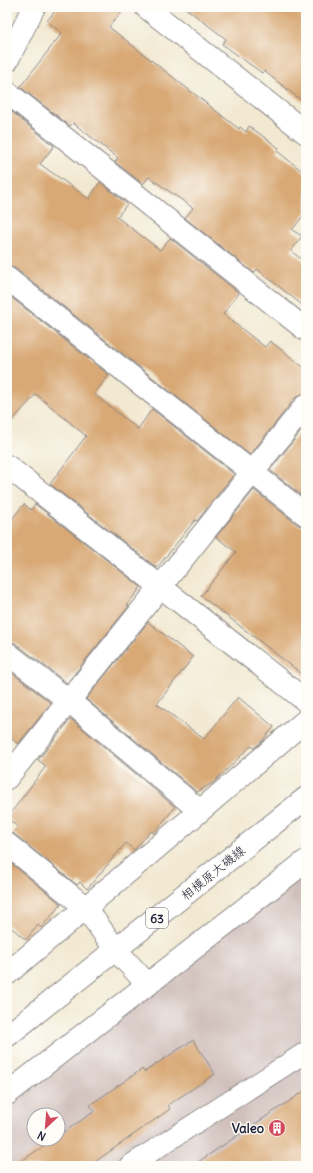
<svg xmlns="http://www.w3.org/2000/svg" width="313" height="1173" viewBox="0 0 313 1173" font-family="Delius,'Klee One',sans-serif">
<rect width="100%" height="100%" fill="#fdfcf7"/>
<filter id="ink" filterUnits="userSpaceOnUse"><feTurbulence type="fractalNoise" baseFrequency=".025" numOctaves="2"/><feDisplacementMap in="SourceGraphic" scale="8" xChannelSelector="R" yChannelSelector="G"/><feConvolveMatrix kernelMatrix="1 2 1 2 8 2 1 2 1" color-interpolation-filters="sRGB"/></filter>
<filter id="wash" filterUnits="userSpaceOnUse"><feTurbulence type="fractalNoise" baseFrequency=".012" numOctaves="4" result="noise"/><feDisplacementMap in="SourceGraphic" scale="16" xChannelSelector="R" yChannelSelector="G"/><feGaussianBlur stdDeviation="0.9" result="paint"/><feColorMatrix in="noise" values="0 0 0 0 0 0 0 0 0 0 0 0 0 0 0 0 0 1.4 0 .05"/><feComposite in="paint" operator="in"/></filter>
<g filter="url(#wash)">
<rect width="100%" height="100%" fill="#f2e9d2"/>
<path fill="#d0c0bc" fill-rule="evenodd" d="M 306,857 L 306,1166 L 7,1166 L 7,1103 ZM 34,1115 L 58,1115 L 58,1139 L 34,1139 Z"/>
<g id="blocks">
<path fill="#d8a875" d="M 58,7 L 125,7 L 109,27 L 239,129 L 240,127 L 246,132 L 249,126 L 279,148 L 277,151 L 306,174 L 306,212 L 292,230 L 302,236 L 291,251 L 306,263 L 306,308 L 257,269 L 254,273 L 185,218 L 193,208 L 149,177 L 143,184 L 115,162 L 118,158 L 73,123 L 70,126 L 20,87 L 62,33 L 47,21 Z
M 184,7 L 306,7 L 306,104 L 264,71 L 262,73 L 222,44 L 226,39 Z
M 7,108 L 54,146 L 40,164 L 89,199 L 100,182 L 127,204 L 117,217 L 160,250 L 170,238 L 239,293 L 223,314 L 265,347 L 270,341 L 306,369 L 306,393 L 296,397 L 250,455 L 15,268 L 7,266 Z
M 7,294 L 109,375 L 94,394 L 138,429 L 152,409 L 234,474 L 197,521 L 195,520 L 157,568 L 50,484 L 86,436 L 36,394 L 7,427 Z
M 306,425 L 306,499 L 270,470 Z
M 254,490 L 298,525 L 306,527 L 306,677 L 201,596 L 236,552 L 216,537 Z
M 24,504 L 31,510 L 35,504 L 141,587 L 127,605 L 129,606 L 67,683 L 15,643 L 7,641 L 7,525 Z
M 148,622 L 193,657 L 157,704 L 204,739 L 238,697 L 274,727 L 263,740 L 254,748 L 251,746 L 213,783 L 197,792 L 86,699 Z
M 7,669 L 51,703 L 18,744 L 7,735 Z
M 71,719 L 175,807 L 154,833 L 151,831 L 134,850 L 126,843 L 87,889 L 80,882 L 77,885 L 13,833 L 18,827 L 7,818 L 46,766 L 38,760 Z
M 7,860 L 61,904 L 41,928 L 38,925 L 26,940 L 7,924 Z
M 193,1040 L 215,1074 L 168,1105 L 170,1109 L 89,1166 L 14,1166 L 54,1139 L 58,1139 L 58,1136 L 95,1111 L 90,1105 L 142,1069 L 144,1072 Z
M 306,1090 L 306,1166 L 192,1166 Z"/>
</g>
</g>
<g filter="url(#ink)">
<use href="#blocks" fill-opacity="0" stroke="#8a8686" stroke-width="1"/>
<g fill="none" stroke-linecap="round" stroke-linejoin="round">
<g stroke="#8a8686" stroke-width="22">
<path id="service" d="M 129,1166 L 306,1052"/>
</g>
<g stroke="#8a8686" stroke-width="24">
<path id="minor" d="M 146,7 L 306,133
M 7,61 L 34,7
M 7,92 L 306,330
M 7,278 L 306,515
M 7,466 L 306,701
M 7,653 L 68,700 L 200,811 L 306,720
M 7,778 L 306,405
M 7,844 L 85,907 L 116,950 L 148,985
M 7,974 L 200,811"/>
</g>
<g stroke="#8a8686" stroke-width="24">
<path id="primary" d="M 7,1036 L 306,798
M 7,1094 L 306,861"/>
</g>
<use href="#service" stroke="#fff" stroke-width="20"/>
<use href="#minor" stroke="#fff" stroke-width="22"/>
<use href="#primary" stroke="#fff" stroke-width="22"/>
</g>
</g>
<defs>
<g id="building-disc" transform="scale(0.9)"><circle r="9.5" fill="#d1495b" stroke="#fdfcf7"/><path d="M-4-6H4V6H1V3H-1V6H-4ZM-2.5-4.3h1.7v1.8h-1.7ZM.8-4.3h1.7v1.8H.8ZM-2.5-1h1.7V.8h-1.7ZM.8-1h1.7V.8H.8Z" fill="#fff"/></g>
</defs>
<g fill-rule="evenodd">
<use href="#building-disc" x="277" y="1128"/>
</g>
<g text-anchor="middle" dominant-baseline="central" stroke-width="3" stroke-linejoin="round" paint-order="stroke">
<rect fill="#fdfcf7" stroke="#646373" stroke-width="1" x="146" y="908" width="22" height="20" rx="3"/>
<g font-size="12" font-weight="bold" fill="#22223b">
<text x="157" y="918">63</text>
</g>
<g font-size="13" fill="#22223b" stroke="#fdfcf7">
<text transform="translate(213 873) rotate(-39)">相模原大磯線</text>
</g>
<g font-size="13" font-weight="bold" fill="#22223b" stroke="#fdfcf7" text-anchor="end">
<text x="264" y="1128">Valeo</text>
</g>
</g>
<rect width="313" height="1173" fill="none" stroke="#fdfcf7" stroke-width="24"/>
<g transform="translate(46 1127) rotate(206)"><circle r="19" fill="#fdfcf7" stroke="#a5a5ac"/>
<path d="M0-3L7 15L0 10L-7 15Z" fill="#d1495b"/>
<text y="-6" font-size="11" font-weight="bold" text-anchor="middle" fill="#22223b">N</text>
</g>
</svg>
